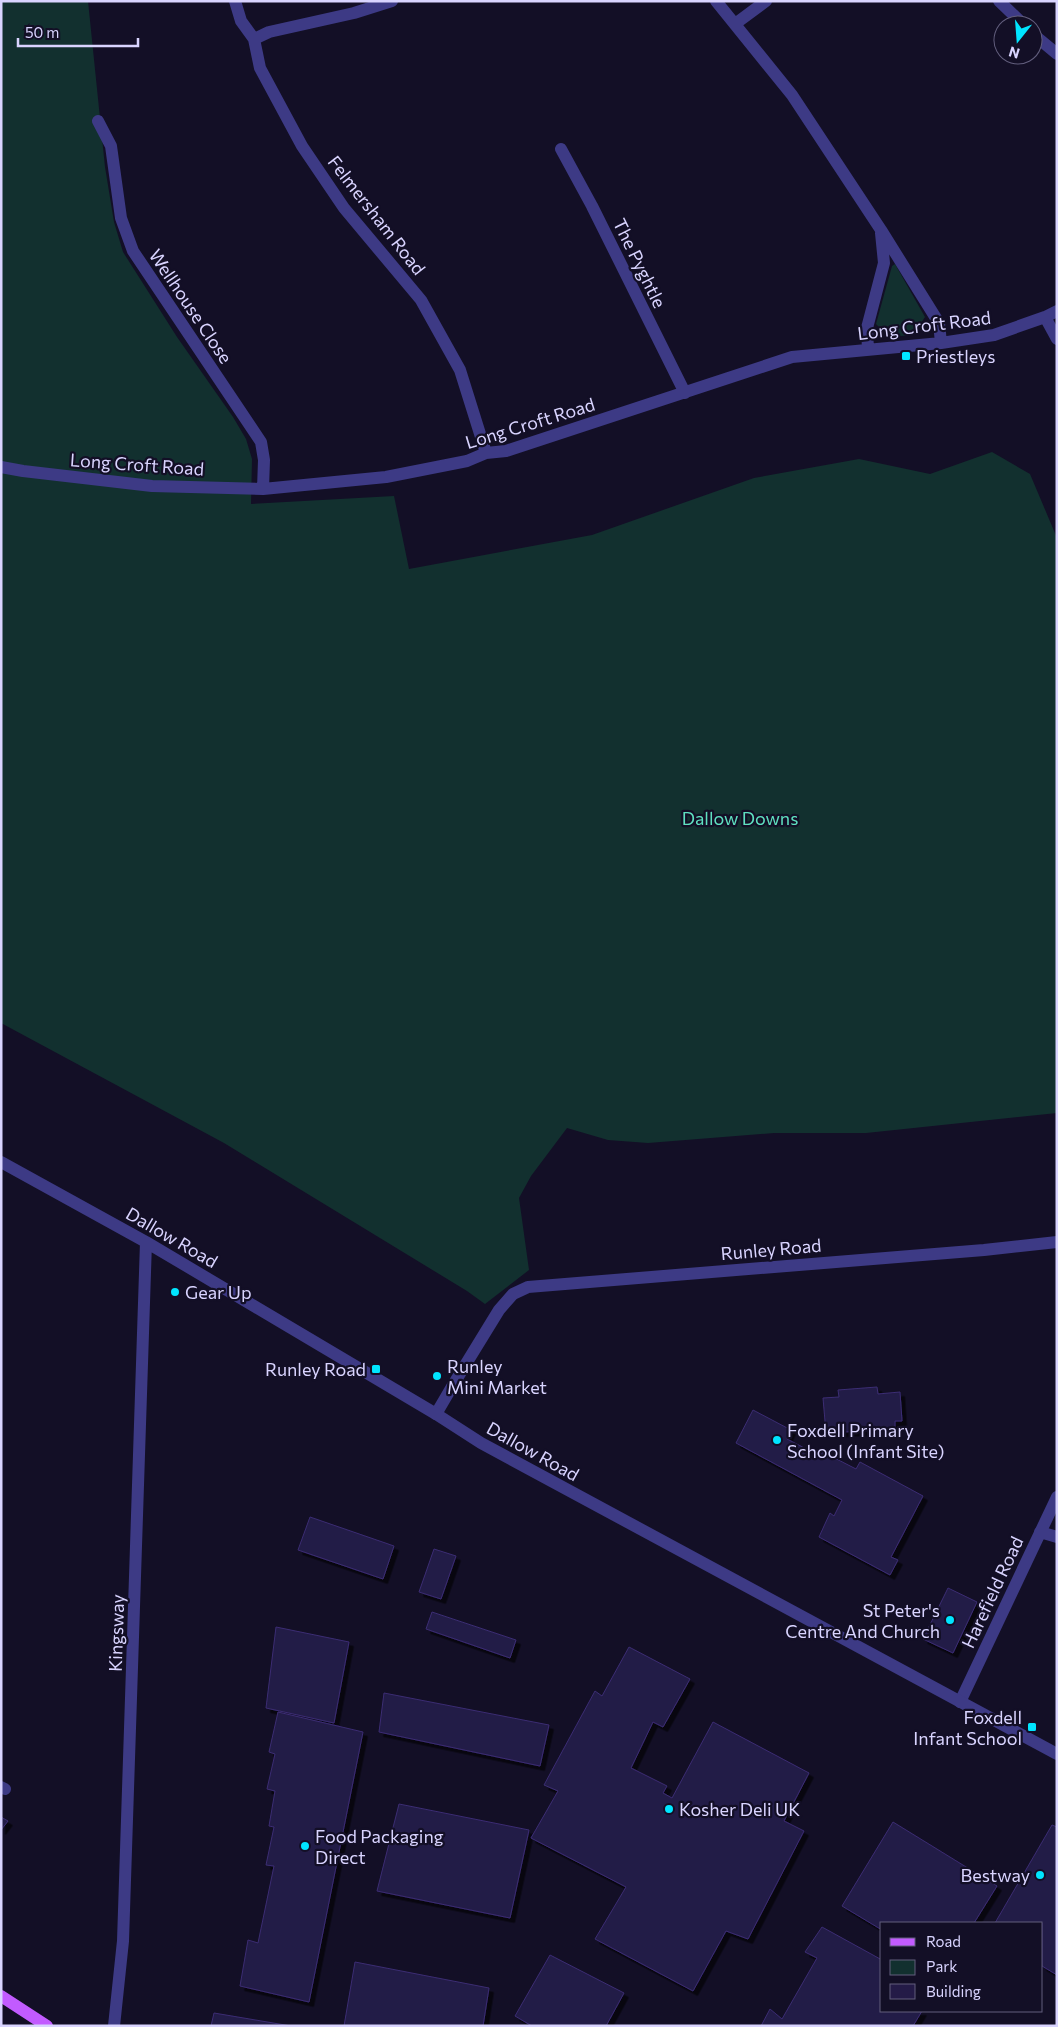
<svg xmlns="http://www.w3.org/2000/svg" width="1058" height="2027" viewBox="0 0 1058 2027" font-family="Commissioner,sans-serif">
<defs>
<filter id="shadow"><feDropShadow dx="4.5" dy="4.5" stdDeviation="0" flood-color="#0009"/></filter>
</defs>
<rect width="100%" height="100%" fill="#130f26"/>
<path fill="#12302f" d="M 1,1 L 88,1 L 105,167 L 114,222 L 123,252 L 177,337 L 233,417 L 246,439 L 252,459 L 251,504 L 394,496 L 409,569 L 592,535 L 754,478 L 859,459 L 930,474 L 992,452 L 1030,474 L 1057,538 L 1057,1113 L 866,1133 L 774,1133 L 648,1143 L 608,1140 L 567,1128 L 531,1176 L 519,1198 L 529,1270 L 485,1304 L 467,1291 L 224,1143 L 1,1023 Z
M 895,264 L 925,317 L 913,335 L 889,337 L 876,324 L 892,266 Z"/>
<path fill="#241b47" stroke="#3b2d73" filter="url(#shadow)" d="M 877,1387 L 878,1394 L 900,1392 L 902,1421 L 895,1421 L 895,1429 L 826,1433 L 823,1398 L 839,1397 L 838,1390 Z
M 753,1410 L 791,1430 L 787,1439 L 820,1456 L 823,1452 L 856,1469 L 860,1462 L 923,1496 L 891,1557 L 898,1560 L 890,1575 L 819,1537 L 830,1513 L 834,1516 L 842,1500 L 736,1443 Z
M 310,1517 L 394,1546 L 383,1579 L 298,1550 Z
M 434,1549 L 456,1556 L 441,1599 L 419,1592 Z
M 948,1588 L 977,1602 L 953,1653 L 923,1639 Z
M 432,1612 L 516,1640 L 510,1658 L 426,1629 Z
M 276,1627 L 349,1642 L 334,1723 L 266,1708 Z
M 629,1647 L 690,1679 L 663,1727 L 653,1722 L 631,1768 L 667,1786 L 663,1793 L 672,1798 L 713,1722 L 809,1773 L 784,1821 L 804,1831 L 748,1939 L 726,1931 L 693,1991 L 595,1939 L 626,1887 L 531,1838 L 558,1791 L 544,1785 L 595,1691 L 602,1696 Z
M 384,1693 L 549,1725 L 540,1766 L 379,1732 Z
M 278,1712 L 363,1732 L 309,2002 L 240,1986 L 248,1940 L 258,1943 L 274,1866 L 266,1865 L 274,1827 L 269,1826 L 275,1791 L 267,1789 L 275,1754 L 269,1752 Z
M 399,1804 L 529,1830 L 510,1918 L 377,1891 Z
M 1,1817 L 8,1821 L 1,1830 Z
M 893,1822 L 997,1886 L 974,1923 L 882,1923 L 882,1930 L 842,1906 Z
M 1052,1825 L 1057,1827 L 1057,1975 L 1042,1966 L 1042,1923 L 995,1923 Z
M 822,1927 L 882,1960 L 882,2011 L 922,2011 L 913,2026 L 761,2026 L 770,2009 L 782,2019 L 817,1958 L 805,1952 Z
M 550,1955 L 624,1993 L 606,2026 L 532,2026 L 515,2016 Z
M 355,1962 L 489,1988 L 483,2026 L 344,2026 Z
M 214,2013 L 291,2026 L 211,2026 Z"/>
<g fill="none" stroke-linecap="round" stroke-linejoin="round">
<path stroke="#3d3a85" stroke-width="12" d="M 235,1 L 241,21 L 254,39 L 260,68 L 302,146 L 344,208 L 421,300 L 460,370 L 486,453
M 716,1 L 792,95 L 881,230 L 939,323 L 941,343
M 999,1 L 1024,25
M 735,24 L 766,1
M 1033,34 L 1057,54
M 254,39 L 269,32 L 354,13 L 392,1
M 98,121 L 111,146 L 121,218 L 133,251 L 261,442 L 264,460 L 263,489
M 561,149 L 592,206 L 685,393
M 1045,317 L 1057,339
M 868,350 L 867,328 L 884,263 L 881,233
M 1,467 L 23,471 L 152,486 L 263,489 L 386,477 L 467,461 L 486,453 L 506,451 L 792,357 L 941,343 L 994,335 L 1045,317 L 1057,311
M 436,1414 L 453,1385 L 499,1310 L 513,1294 L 528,1287 L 984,1250 L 1057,1242
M 1040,1532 L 1057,1537
M 960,1702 L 1057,1497
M 1,1787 L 5,1789"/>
<path stroke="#3d3a85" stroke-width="12" d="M 1,1162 L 146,1242 L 436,1414 L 481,1443 L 1057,1754
M 114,2026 L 123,1941 L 146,1242"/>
<path stroke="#c25bff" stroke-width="12" d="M 1,1996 L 47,2026"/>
</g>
<g fill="#00e5ff" stroke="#130f26" stroke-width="2">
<rect x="901" y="351" width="10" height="10" rx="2.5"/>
<circle cx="175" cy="1292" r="5"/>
<rect x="371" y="1364" width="10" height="10" rx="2.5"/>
<circle cx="437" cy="1376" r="5"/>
<circle cx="777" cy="1440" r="5"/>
<circle cx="950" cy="1620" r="5"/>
<rect x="1027" y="1722" width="10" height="10" rx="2.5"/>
<circle cx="669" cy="1809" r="5"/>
<circle cx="305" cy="1846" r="5"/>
<circle cx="1040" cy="1875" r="5"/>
</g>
<g text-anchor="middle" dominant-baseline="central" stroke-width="4.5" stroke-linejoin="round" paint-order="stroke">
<g font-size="18" fill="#d9d4ff" stroke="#130f26">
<text transform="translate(377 215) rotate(52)">Felmersham Road</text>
<text transform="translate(640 263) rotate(64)">The Pyghtle</text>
<text transform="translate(191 306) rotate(56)">Wellhouse Close</text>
<text transform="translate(924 325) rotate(-7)">Long Croft Road</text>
<text transform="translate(530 423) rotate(-17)">Long Croft Road</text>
<text transform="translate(137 464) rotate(4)">Long Croft Road</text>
<text transform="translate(172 1237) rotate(30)">Dallow Road</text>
<text transform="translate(771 1249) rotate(-5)">Runley Road</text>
<text transform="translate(533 1451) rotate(29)">Dallow Road</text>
<text transform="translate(992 1592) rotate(-65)">Harefield Road</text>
<text transform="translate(116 1633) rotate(-88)">Kingsway</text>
</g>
<g font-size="18" fill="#d9d4ff" stroke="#130f26" text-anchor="start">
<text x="916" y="356">Priestleys</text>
<text x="185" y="1292">Gear Up</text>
<text x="447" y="1366">Runley<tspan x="447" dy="21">Mini Market</tspan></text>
<text x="366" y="1369" text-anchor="end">Runley Road</text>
<text x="787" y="1430">Foxdell Primary<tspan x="787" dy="21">School (Infant Site)</tspan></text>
<text x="940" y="1610" text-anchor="end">St Peter's<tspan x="940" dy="21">Centre And Church</tspan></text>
<text x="1022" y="1717" text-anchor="end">Foxdell<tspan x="1022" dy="21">Infant School</tspan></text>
<text x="679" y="1809">Kosher Deli UK</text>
<text x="315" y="1836">Food Packaging<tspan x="315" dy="21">Direct</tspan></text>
<text x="1030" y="1875" text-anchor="end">Bestway</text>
</g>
<g font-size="18" fill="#5fe0c0" stroke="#130f26">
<text x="740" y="818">Dallow Downs</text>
</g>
</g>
<rect width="1058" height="2027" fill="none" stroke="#d9d4ff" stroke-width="5"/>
<rect x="880" y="1922" width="162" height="90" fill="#130f26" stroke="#625e7d"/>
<rect x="890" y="1938" width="25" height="8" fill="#c25bff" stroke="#625e7d"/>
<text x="926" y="1947" font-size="15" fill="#d9d4ff">Road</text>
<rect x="890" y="1960" width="25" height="15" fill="#12302f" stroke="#625e7d"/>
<text x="926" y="1972" font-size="15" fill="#d9d4ff">Park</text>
<rect x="890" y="1984" width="25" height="15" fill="#241b47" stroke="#625e7d"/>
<text x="926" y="1997" font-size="15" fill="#d9d4ff">Building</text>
<g transform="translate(1018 40) rotate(197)"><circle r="24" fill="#130f26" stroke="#625e7d"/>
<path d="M0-4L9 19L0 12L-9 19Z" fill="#00e5ff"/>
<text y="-8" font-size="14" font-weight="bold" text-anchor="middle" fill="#d9d4ff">N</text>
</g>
<path d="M18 38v8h120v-8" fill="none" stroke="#d9d4ff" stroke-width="2.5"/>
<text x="25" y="38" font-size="15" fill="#d9d4ff" stroke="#130f26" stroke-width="4" paint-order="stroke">50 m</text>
</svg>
